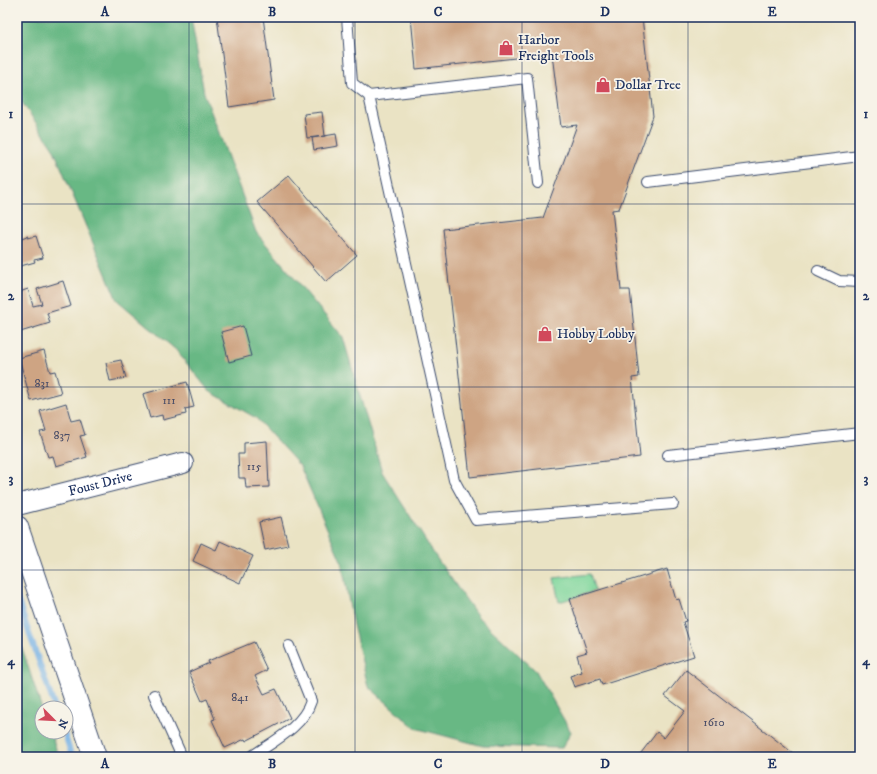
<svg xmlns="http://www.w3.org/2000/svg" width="877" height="774" viewBox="0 0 877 774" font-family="'IM FELL DW Pica',serif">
<rect width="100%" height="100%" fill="#f7f3e8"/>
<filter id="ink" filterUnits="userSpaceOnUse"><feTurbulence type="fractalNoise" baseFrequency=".025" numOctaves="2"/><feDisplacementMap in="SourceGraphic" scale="8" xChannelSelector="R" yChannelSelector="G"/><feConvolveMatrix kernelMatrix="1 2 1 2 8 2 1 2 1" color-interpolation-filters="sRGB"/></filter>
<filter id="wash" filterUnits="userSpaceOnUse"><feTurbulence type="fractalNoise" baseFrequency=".012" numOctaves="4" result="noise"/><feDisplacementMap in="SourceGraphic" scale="16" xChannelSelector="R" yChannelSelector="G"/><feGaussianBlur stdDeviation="0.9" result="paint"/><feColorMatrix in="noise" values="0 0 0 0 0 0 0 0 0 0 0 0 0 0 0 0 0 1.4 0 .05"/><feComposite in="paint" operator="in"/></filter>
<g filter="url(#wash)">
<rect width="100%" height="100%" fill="#eae3c4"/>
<path fill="#80d79c" stroke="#4e837d" d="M 590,574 L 595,591 L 559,602 L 554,578 Z"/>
<path fill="#68b884" stroke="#427471" d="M 17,17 L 191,17 L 204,93 L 256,232 L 343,337 L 382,472 L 438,560 L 479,618 L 536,671 L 571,732 L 562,748 L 483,746 L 415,728 L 368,686 L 353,625 L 342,563 L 300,466 L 256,418 L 209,391 L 176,350 L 117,300 L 53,148 L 17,95 Z
M 17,633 L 42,709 L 42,732 L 50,732 L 59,757 L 17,757 Z"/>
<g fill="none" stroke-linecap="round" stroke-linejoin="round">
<path stroke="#73b0e5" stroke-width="5.5" d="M 17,598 L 55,708
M 64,732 L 72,757"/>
</g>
<g id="blocks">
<path fill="#cea483" d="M 217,17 L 263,17 L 274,100 L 229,107 Z
M 411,17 L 642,17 L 653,116 L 619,209 L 612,210 L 621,290 L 630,290 L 639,377 L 632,378 L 640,457 L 470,477 L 443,229 L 543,218 L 577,125 L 561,127 L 552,54 L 416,69 Z
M 322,112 L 325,136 L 307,138 L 304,114 Z
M 336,134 L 338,146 L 314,150 L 312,138 Z
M 289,175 L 357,255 L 326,282 L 257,202 Z
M 28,236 L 28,238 L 36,236 L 43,258 L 34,260 L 35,262 L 17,267 L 17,240 Z
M 63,281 L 71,306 L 47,313 L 50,323 L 17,333 L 17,293 L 28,289 L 33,306 L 42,304 L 37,289 Z
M 243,326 L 251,356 L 229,362 L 221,332 Z
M 44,351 L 50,372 L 55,371 L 61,393 L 31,401 L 19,358 Z
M 121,360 L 126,378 L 110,381 L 106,363 Z
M 187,382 L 194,407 L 185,409 L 186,414 L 163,420 L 162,415 L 150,418 L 143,394 Z
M 66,403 L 71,421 L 80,419 L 85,435 L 80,436 L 87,457 L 56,466 L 53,456 L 48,457 L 40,432 L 46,431 L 40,411 Z
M 267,441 L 269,487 L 246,488 L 245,478 L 239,478 L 238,454 L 244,454 L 244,443 Z
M 281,517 L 288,545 L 265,550 L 259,522 Z
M 220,541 L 253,556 L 240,583 L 193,561 L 201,543 L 216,550 Z
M 667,569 L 676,600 L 679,599 L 686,621 L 683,622 L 694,656 L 602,685 L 600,679 L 574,687 L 570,676 L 582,672 L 577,655 L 587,652 L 570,599 Z
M 254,642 L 267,670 L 255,676 L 264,694 L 276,689 L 290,718 L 246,741 L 245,739 L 225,748 L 212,720 L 215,719 L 207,699 L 202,701 L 189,672 L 209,663 L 208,661 Z
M 686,670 L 798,757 L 638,757 L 657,732 L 664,738 L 685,711 L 665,696 Z"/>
</g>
</g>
<g filter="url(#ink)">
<use href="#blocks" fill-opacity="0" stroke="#3a4a6d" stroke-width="1"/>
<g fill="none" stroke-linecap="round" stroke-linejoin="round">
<g stroke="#3a4a6d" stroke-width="12">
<path id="service" d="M 347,17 L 352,83 L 369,96 L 454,480 L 476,520 L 673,504
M 369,96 L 527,78 L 538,183
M 648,182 L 860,156
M 818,271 L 839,281 L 860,282
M 668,455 L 860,433
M 154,695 L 182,757
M 251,757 C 272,742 303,727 311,701 L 289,646"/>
</g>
<g stroke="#3a4a6d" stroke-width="22">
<g id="minor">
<path id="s1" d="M 17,505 L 183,463"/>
</g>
</g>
<g stroke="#3a4a6d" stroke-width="24">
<path id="tertiary" d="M 17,527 L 95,757"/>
</g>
<use href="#service" stroke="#fff" stroke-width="10"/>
<use href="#minor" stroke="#fff" stroke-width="20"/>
<use href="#tertiary" stroke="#fff" stroke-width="22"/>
</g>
</g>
<path fill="none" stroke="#1b2f5e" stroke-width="1" stroke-opacity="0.55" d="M 189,17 L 189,757M 355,17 L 355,757M 522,17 L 522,757M 688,17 L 688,757M 17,204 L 860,204M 17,387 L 860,387M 17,570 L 860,570"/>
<defs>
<g id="shop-bare" transform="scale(1.2)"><path d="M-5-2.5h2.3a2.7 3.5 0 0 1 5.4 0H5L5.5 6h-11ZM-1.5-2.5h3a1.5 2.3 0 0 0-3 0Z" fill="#d1495b" stroke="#f7f3e8" stroke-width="2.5" paint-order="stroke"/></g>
</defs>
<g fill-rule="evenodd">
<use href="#shop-bare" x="506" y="48"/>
<use href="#shop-bare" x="603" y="85"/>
<use href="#shop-bare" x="545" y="334"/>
</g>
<g text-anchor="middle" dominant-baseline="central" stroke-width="3.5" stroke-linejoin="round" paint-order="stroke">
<g font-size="12" fill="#484c67">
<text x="42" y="383">831</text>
<text x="169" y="400">111</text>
<text x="62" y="435">837</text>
<text x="254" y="466">115</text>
<text x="240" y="697">841</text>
<text x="714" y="722">1610</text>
</g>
<g font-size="14" fill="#1b2f5e" stroke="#f7f3e8" text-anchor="start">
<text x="518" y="40">Harbor<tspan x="518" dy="16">Freight Tools</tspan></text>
<text x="615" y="85">Dollar Tree</text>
<text x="557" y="334">Hobby Lobby</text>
</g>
<g font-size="14" fill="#1b2f5e" stroke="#f7f3e8">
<text stroke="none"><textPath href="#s1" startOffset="86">Foust Drive</textPath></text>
</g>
</g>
<rect width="877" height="774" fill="none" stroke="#f7f3e8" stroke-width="44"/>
<g transform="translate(54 720) rotate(114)"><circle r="19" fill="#f7f3e8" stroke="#9fa5b1"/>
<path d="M0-3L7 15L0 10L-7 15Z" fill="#d1495b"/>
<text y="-6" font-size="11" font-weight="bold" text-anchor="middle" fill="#1b2f5e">N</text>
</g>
<rect x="22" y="22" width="833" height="730" fill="none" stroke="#1b2f5e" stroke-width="1.5"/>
<g font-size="13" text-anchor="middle" font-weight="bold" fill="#1b2f5e">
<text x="105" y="16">A</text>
<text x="272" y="16">B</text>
<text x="438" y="16">C</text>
<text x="605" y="16">D</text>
<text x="772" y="16">E</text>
<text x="11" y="118">1</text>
<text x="866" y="118">1</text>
<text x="11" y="300">2</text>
<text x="866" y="300">2</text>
<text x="11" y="483">3</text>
<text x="866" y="483">3</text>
<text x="11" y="665">4</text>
<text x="866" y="665">4</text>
<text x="105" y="768">A</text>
<text x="272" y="768">B</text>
<text x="438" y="768">C</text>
<text x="605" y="768">D</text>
<text x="772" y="768">E</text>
</g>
</svg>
